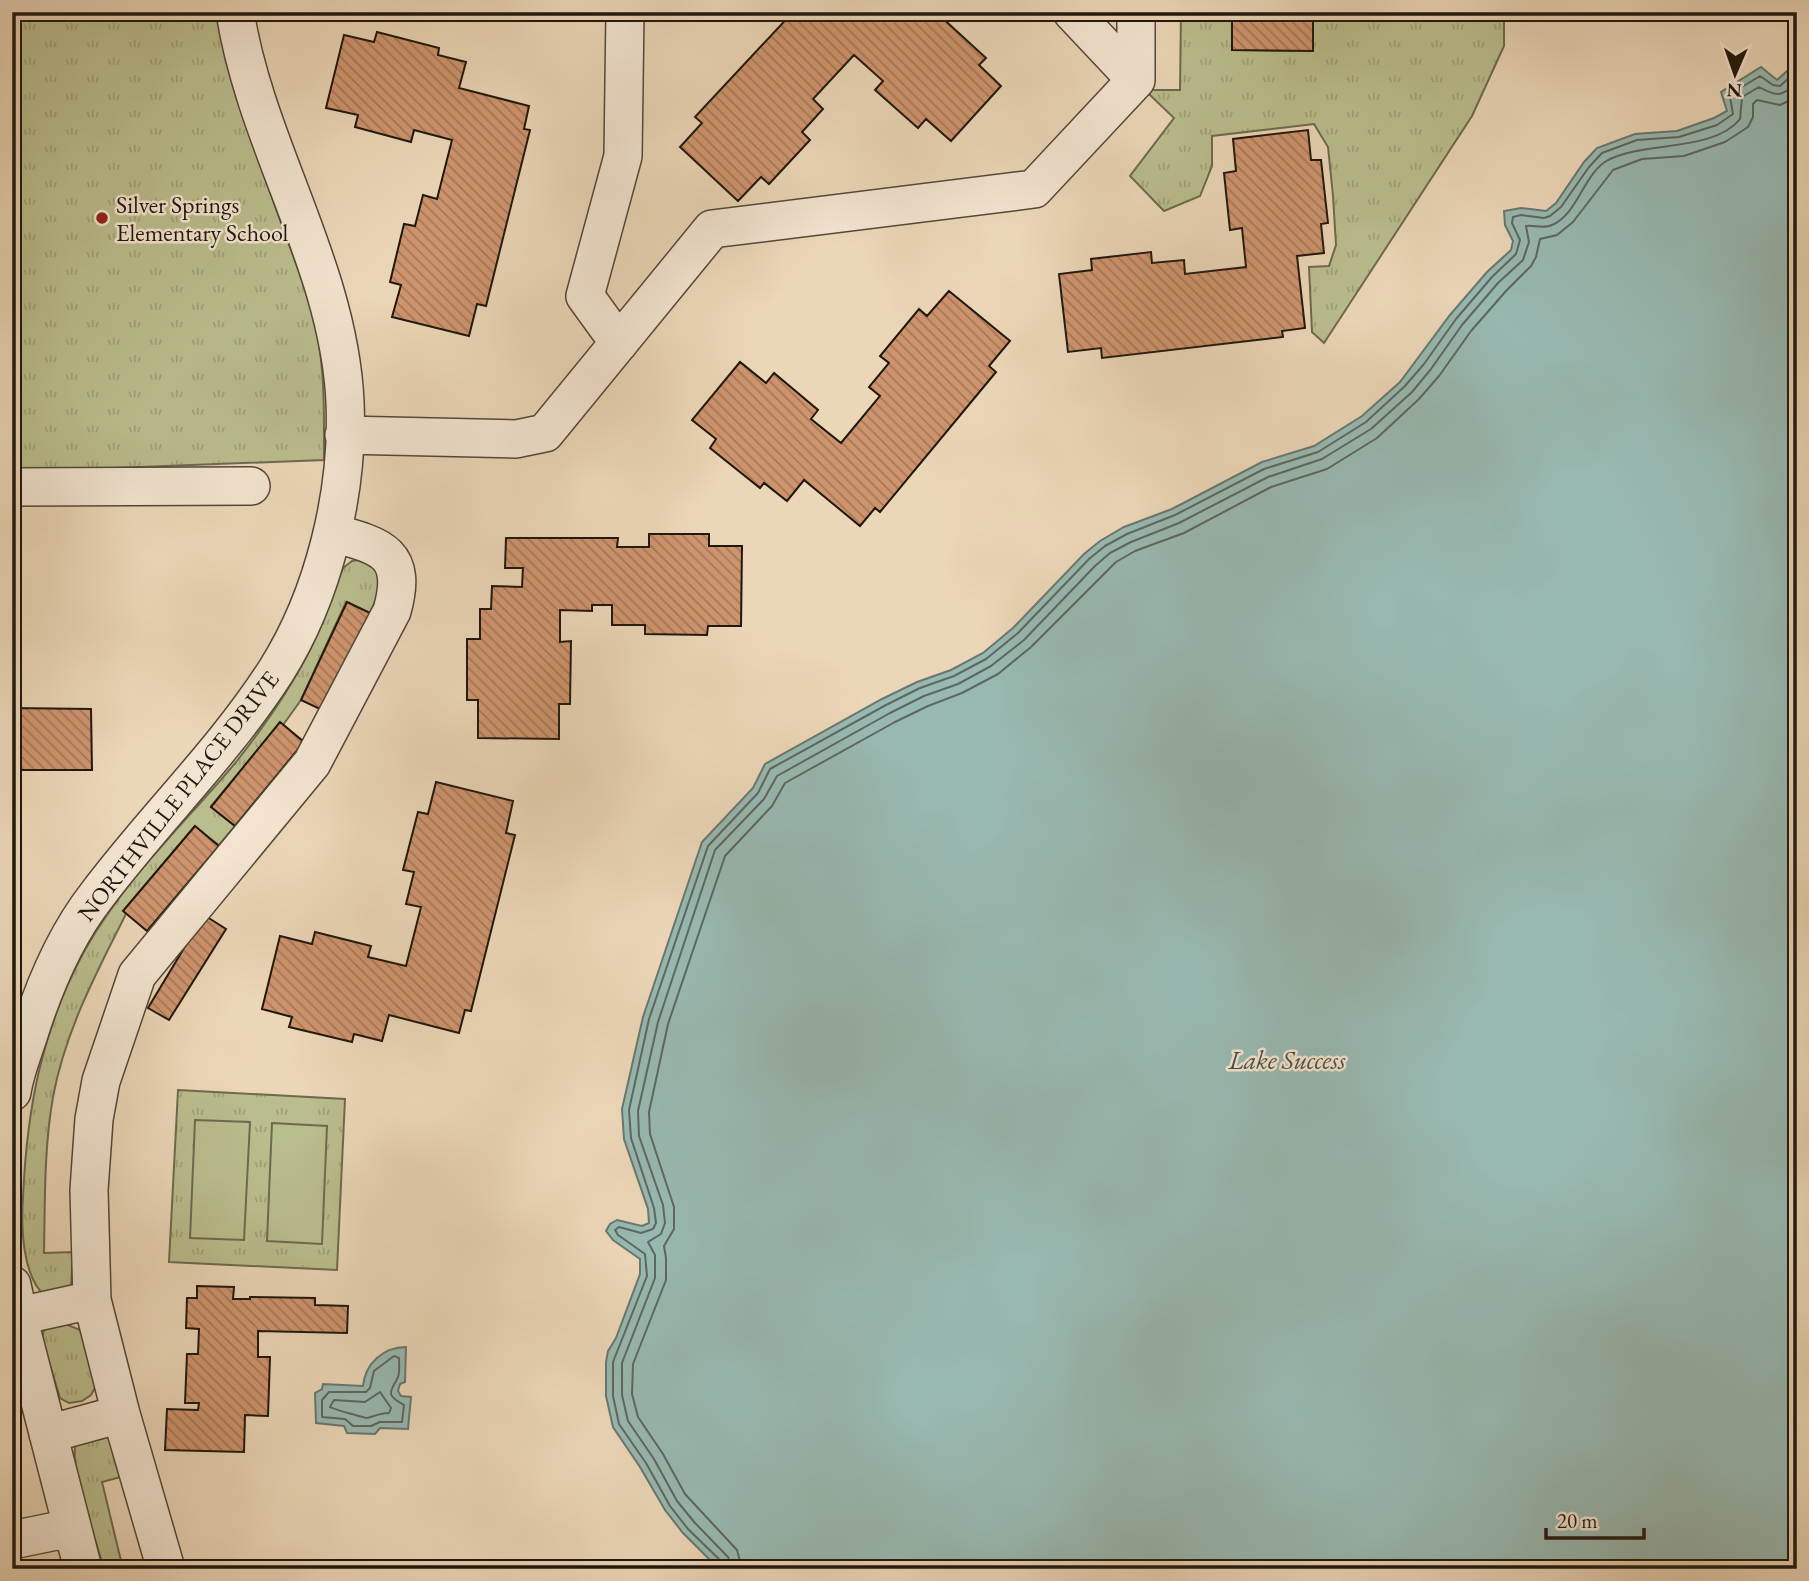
<svg xmlns="http://www.w3.org/2000/svg" width="1809" height="1581" viewBox="0 0 1809 1581" font-family="'EB Garamond',serif">
<defs>
<pattern id="grass-tufts" width="24" height="20" patternUnits="userSpaceOnUse" patternTransform="scale(1.75)"><rect width="24" height="20" fill="#babd8d"/><path d="M3 7l-1-3M5 7V3M7 7l1-3M15 17l-1-3M17 17v-4M19 17l1-3" fill="none" stroke="#a0a278"/></pattern>
<pattern id="building-back-hatch" width="6" height="6" patternUnits="userSpaceOnUse" patternTransform="scale(1.75)"><rect width="6" height="6" fill="#ce946d"/><path d="M-1 5l2 2M0 0l6 6M5-1l2 2" fill="none" stroke="#a77858"/></pattern>
</defs>
<rect width="100%" height="100%" fill="#ebd6b7"/>
<filter id="stains"><feTurbulence type="fractalNoise" baseFrequency=".00286" numOctaves="4"/><feColorMatrix values="0 0 0 0 .2 0 0 0 0 .09 0 0 0 0 .02 0 0 0 .5 -.17"/></filter>
<radialGradient id="worn" r=".72"><stop offset=".6" stop-color="#630" stop-opacity="0"/><stop offset="1" stop-color="#630" stop-opacity=".3"/></radialGradient>
<path fill="url(#grass-tufts)" stroke="#6d6a4e" stroke-width="2" d="M 12,12 L 218,12 C 231,88 258,158 284,231 C 296,264 310,298 317,332 C 325,374 324,417 324,460 L 12,472 Z
M 1181,12 L 1232,13 L 1233,50 L 1312,51 L 1313,16 L 1323,16 L 1324,12 L 1504,12 L 1504,46 L 1472,116 L 1324,343 L 1312,332 L 1309,267 L 1329,266 L 1336,245 L 1333,196 L 1328,147 L 1314,124 L 1212,136 L 1212,166 L 1200,196 L 1164,211 L 1130,176 L 1174,118 L 1149,94 L 1151,90 L 1180,90 Z
M 365,559 L 377,565 C 383,584 378,596 370,613 L 346,602 L 301,700 L 283,725 L 280,723 L 211,806 L 235,826 L 219,845 L 194,827 L 124,911 L 126,914 C 96,973 65,1032 53,1097 C 44,1148 45,1201 44,1253 L 73,1252 L 71,1288 L 46,1297 C 22,1277 21,1227 23,1197 C 27,1107 42,1028 86,948 C 126,878 185,823 236,762 C 266,724 296,681 316,637 C 326,614 334,591 343,568 L 352,561 Z
M 178,1090 L 345,1099 L 337,1270 L 169,1262 Z
M 61,1322 L 80,1330 L 89,1337 L 97,1384 L 91,1395 L 82,1401 L 69,1403 L 60,1398 L 42,1339 L 44,1330 Z
M 115,1435 L 128,1475 L 102,1482 L 123,1569 L 104,1569 C 97,1545 71,1468 75,1449 C 75,1445 77,1441 79,1438 Z"/>
<path fill="#babd8d" stroke="#6d6a4e" stroke-width="2" d="M 195,1120 L 250,1122 L 244,1240 L 190,1238 Z
M 272,1123 L 327,1126 L 322,1244 L 267,1241 Z"/>
<path fill="#98b9b1" stroke="#687870" stroke-width="2" d="M 1797,62 L 1797,1569 L 719,1569 L 683,1533 L 665,1510 L 640,1467 L 613,1427 L 606,1396 L 606,1362 L 608,1351 L 616,1338 L 640,1274 L 640,1259 L 613,1240 L 606,1231 L 610,1224 L 617,1220 L 642,1226 L 649,1223 L 648,1209 L 624,1139 L 622,1109 L 643,1017 L 702,842 L 753,788 L 765,764 L 882,699 L 917,682 L 951,670 L 983,653 L 1013,628 L 1084,554 L 1100,541 L 1124,527 L 1172,509 L 1262,462 L 1314,446 L 1362,416 L 1400,382 L 1450,315 L 1487,272 L 1511,250 L 1513,241 L 1505,225 L 1504,211 L 1521,208 L 1546,211 L 1556,203 L 1584,162 L 1597,148 L 1635,134 L 1677,131 L 1714,118 L 1727,111 L 1721,92 L 1761,67 L 1777,80 Z
M 406,1347 L 405,1382 L 400,1384 L 398,1391 L 401,1396 L 411,1397 L 408,1429 L 380,1428 L 375,1434 L 347,1433 L 344,1426 L 316,1423 L 315,1393 L 322,1389 L 323,1384 L 363,1386 C 365,1364 383,1347 406,1347 Z"/>
<g fill="none" stroke-linecap="round" stroke-linejoin="round">
<path stroke="#5c6860" stroke-width="2" d="M 394,1356 L 399,1358 C 399,1363 400,1372 398,1377 C 391,1392 384,1394 404,1405 L 402,1422 L 380,1422 L 371,1426 L 353,1426 L 345,1419 L 322,1417 L 322,1400 L 329,1392 L 366,1392 L 370,1388 L 374,1371 Z
M 380,1392 L 391,1408 L 389,1413 C 380,1413 375,1416 367,1418 C 365,1418 333,1409 330,1407 L 334,1400 L 365,1402 Z
M 723,1569 L 721,1561 L 688,1529 L 670,1506 L 646,1463 L 619,1424 L 613,1396 L 613,1362 L 647,1276 L 645,1254 L 618,1235 L 615,1230 L 619,1227 L 641,1233 L 653,1229 L 656,1223 L 654,1208 L 631,1138 L 629,1110 L 649,1019 L 708,846 L 758,793 L 770,769 L 886,705 L 920,688 L 954,676 L 986,659 L 1018,633 L 1089,559 L 1105,546 L 1127,534 L 1175,515 L 1264,469 L 1318,452 L 1366,422 L 1405,386 L 1424,364 L 1456,319 L 1492,277 L 1516,254 L 1520,240 L 1512,223 L 1513,217 L 1521,215 L 1544,218 L 1550,216 L 1561,207 L 1589,167 L 1602,153 L 1637,140 L 1679,137 L 1717,125 L 1733,114 L 1730,97 L 1732,93 L 1760,76 L 1773,85 L 1780,86 L 1797,71
M 732,1569 L 728,1557 L 695,1523 L 677,1501 L 654,1459 L 628,1421 L 622,1395 L 622,1363 L 655,1278 L 655,1255 L 648,1242 L 661,1234 L 665,1223 L 663,1205 L 639,1136 L 638,1111 L 658,1022 L 715,850 L 764,799 L 777,776 L 890,713 L 924,696 L 958,684 L 991,666 L 1024,640 L 1095,566 L 1110,553 L 1131,542 L 1179,523 L 1268,477 L 1322,459 L 1371,429 L 1412,392 L 1431,369 L 1462,325 L 1498,283 L 1523,260 L 1529,242 L 1526,226 C 1534,225 1544,229 1552,225 C 1579,213 1583,174 1608,160 C 1645,141 1714,152 1740,119 L 1742,97 L 1759,87 C 1777,97 1781,97 1797,83
M 742,1569 L 737,1550 L 685,1494 L 663,1454 L 638,1417 L 632,1394 L 633,1364 L 666,1280 L 666,1258 L 664,1246 L 674,1229 L 674,1207 L 650,1134 L 649,1112 L 668,1024 L 725,856 L 772,806 L 785,783 L 895,722 L 928,706 L 962,693 L 998,674 L 1031,647 L 1116,562 L 1135,551 L 1184,533 L 1271,487 L 1327,469 L 1377,438 L 1419,399 L 1439,376 L 1471,331 L 1506,291 L 1531,266 L 1536,257 L 1540,239 L 1557,235 L 1573,222 L 1613,170 L 1642,159 L 1684,156 L 1725,142 L 1748,127 L 1753,117 L 1753,104 L 1757,100 L 1780,105 L 1797,97"/>
</g>
<path fill="url(#building-back-hatch)" stroke="#20170e" stroke-width="2" d="M 793,12 L 885,12 L 894,20 L 901,12 L 925,12 L 933,20 L 938,14 L 986,58 L 979,65 L 1001,86 L 951,141 L 926,119 L 918,128 L 875,90 L 883,81 L 854,55 L 813,99 L 823,109 L 802,132 L 810,140 L 769,184 L 761,177 L 738,201 L 680,147 L 702,123 L 695,117 Z
M 1221,12 L 1324,12 L 1324,16 L 1313,16 L 1313,51 L 1232,50 L 1232,13 Z
M 377,32 L 439,48 L 438,55 L 466,62 L 459,88 L 529,106 L 524,129 L 530,130 L 486,306 L 477,304 L 469,336 L 392,317 L 401,285 L 390,282 L 404,224 L 415,226 L 423,195 L 437,199 L 452,140 L 414,130 L 411,142 L 355,127 L 358,115 L 326,108 L 344,35 L 374,42 Z
M 1308,130 L 1311,160 L 1321,160 L 1328,223 L 1321,224 L 1324,253 L 1297,256 L 1305,328 L 1282,331 L 1283,337 L 1102,358 L 1101,348 L 1068,352 L 1059,274 L 1092,270 L 1091,259 L 1151,252 L 1152,263 L 1184,260 L 1185,274 L 1246,267 L 1242,228 L 1230,230 L 1224,173 L 1236,171 L 1233,139 Z
M 949,291 L 1010,341 L 989,366 L 996,372 L 880,512 L 875,508 L 860,526 L 804,480 L 787,501 L 764,483 L 760,488 L 710,448 L 716,439 L 692,420 L 740,362 L 766,383 L 774,373 L 818,410 L 811,419 L 841,443 L 880,396 L 869,387 L 889,363 L 880,356 L 919,309 L 927,316 Z
M 649,534 L 709,534 L 709,546 L 742,546 L 741,626 L 708,626 L 707,635 L 645,634 L 645,625 L 612,625 L 612,605 L 592,605 L 592,611 L 560,610 L 560,642 L 571,641 L 570,704 L 559,704 L 559,739 L 478,738 L 478,700 L 467,700 L 467,639 L 480,639 L 480,609 L 491,609 L 492,586 L 522,587 L 523,568 L 505,568 L 506,538 L 618,538 L 617,547 L 649,547 Z
M 347,602 L 370,613 L 324,711 L 301,700 Z
M 12,708 L 91,709 L 92,770 L 12,770 Z
M 280,722 L 304,742 L 235,826 L 211,807 Z
M 436,782 L 513,801 L 506,833 L 515,835 L 471,1011 L 465,1010 L 459,1033 L 389,1015 L 382,1041 L 354,1034 L 352,1042 L 289,1027 L 292,1017 L 262,1009 L 280,936 L 312,944 L 315,932 L 371,946 L 368,957 L 406,966 L 421,907 L 406,904 L 414,872 L 403,870 L 418,812 L 428,814 Z
M 195,826 L 219,846 L 147,931 L 123,911 Z
M 204,915 L 226,929 L 169,1020 L 148,1008 Z
M 197,1286 L 234,1287 L 233,1299 L 250,1299 L 250,1297 L 315,1298 L 315,1305 L 348,1306 L 347,1333 L 258,1331 L 258,1357 L 270,1357 L 268,1416 L 245,1415 L 244,1452 L 165,1450 L 167,1409 L 198,1410 L 199,1403 L 185,1403 L 187,1354 L 198,1354 L 199,1329 L 186,1328 L 187,1298 L 197,1298 Z"/>
<g fill="none" stroke-linecap="round" stroke-linejoin="round">
<g stroke="#534738" stroke-width="40">
<path id="minor" d="M 1072,12 L 1136,80
M 619,343 L 585,296 L 623,156 L 625,12
M 344,435 L 516,439 L 545,433 L 712,229 L 1034,189 L 1136,80 L 1136,12
M 12,487 L 251,486
M 12,1092 C 15,1072 23,1053 29,1034 C 44,986 65,936 97,895 C 154,819 224,752 276,671 C 324,595 349,492 345,402 C 339,266 256,146 235,12
M 12,1285 L 22,1332 L 83,1569
M 19,1316 L 92,1300
M 48,1434 L 121,1414
M 12,1540 L 71,1528
M 166,1569 L 121,1414 L 92,1300 L 89,1190 L 94,1119 L 101,1081 L 137,975 L 312,763 L 392,611 C 408,554 383,546 332,533"/>
</g>
<use href="#minor" stroke="#f2e4d0" stroke-width="37"/>
</g>
<circle fill="#8f2418" stroke="#f2e4d0" stroke-width="2.5" cx="102" cy="218" r="7"/>
<g text-anchor="middle" dominant-baseline="central" stroke-width="5" stroke-linejoin="round" paint-order="stroke">
<g font-size="24" fill="#20170e" stroke="#f2e4d0" text-anchor="start">
<text x="116" y="204">Silver Springs<tspan x="116" dy="28">Elementary School</tspan></text>
</g>
<g font-size="24" fill="#20170e" stroke="#f2e4d0">
<text transform="translate(178 796) rotate(-52)">NORTHVILLE PLACE DRIVE</text>
</g>
<g font-size="26" font-style="italic" fill="#4a5047" stroke="#f2e4d0">
<text x="1287" y="1060">Lake Success</text>
</g>
</g>
<rect width="1809" height="1581" fill="none" stroke="#ebd6b7" stroke-width="42"/>
<rect x="14" y="14" width="1781" height="1553" fill="none" stroke="#20170e" stroke-width="3.5"/>
<rect x="21" y="21" width="1767" height="1539" fill="none" stroke="#20170e" stroke-width="2"/>
<g transform="translate(1735 74) rotate(182)" stroke="#f2e4d0" stroke-width="5" paint-order="stroke">
<path d="M0-5L12 26L0 18L-12 26Z" fill="#20170e"/>
<text y="-10" font-size="19" font-weight="bold" text-anchor="middle" fill="#20170e">N</text>
</g>
<path d="M1546 1528v10h98v-10" fill="none" stroke="#20170e" stroke-width="3.5"/>
<text x="1557" y="1528" font-size="21" fill="#20170e" stroke="#f2e4d0" stroke-width="5" paint-order="stroke">20 m</text>
<rect width="100%" height="100%" filter="url(#stains)"/>
<rect width="100%" height="100%" fill="url(#worn)"/>
</svg>
